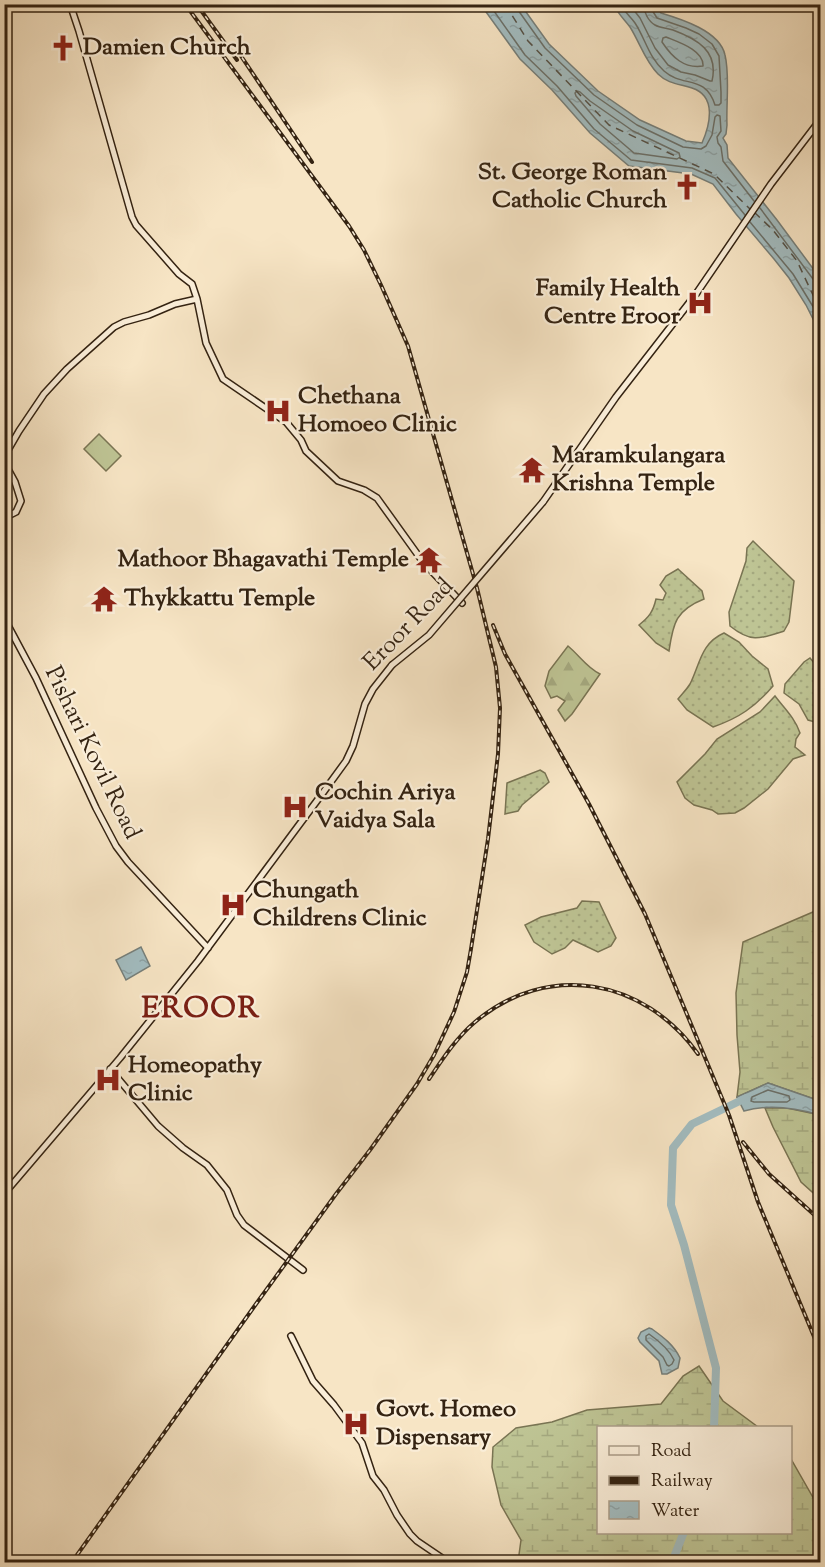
<svg xmlns="http://www.w3.org/2000/svg" width="825" height="1567" viewBox="0 0 825 1567" font-family="'Sorts Mill Goudy',serif">
<defs>
<pattern id="grass-dots" width="8" height="8" patternUnits="userSpaceOnUse" patternTransform="scale(1.5)"><rect width="8" height="8" fill="#bec494"/><path d="M2 2h.1M6 6h.1" fill="none" stroke="#a4a87f" stroke-width="1.8" stroke-linecap="round"/></pattern>
<pattern id="forest-firs" width="22" height="20" patternUnits="userSpaceOnUse" patternTransform="scale(1.5)"><rect width="22" height="20" fill="#bec494"/><path d="M5 1l3.5 6h-7zM16 11l3.5 6h-7z" fill="#a4a87f"/></pattern>
<pattern id="wetland-marsh" width="20" height="14" patternUnits="userSpaceOnUse" patternTransform="scale(1.5)"><rect width="20" height="14" fill="#bec494"/><path d="M1 5h8M5 5V1M11 12h8M15 12V8" fill="none" stroke="#a4a87f"/></pattern>
<pattern id="water-ripples" width="26" height="14" patternUnits="userSpaceOnUse" patternTransform="scale(1.5)"><rect width="26" height="14" fill="#a2bcc0"/><path d="M2 4q2-2 4 0t4 0M15 11q2-2 4 0t4 0" fill="none" stroke="#8ca1a4"/></pattern>
</defs>
<rect width="100%" height="100%" fill="#f7e5c5"/>
<filter id="stains"><feTurbulence type="fractalNoise" baseFrequency=".00333" numOctaves="4"/><feColorMatrix values="0 0 0 0 .2 0 0 0 0 .09 0 0 0 0 .02 0 0 0 .5 -.17"/></filter>
<radialGradient id="worn" r=".72"><stop offset=".6" stop-color="#630" stop-opacity="0"/><stop offset="1" stop-color="#630" stop-opacity=".3"/></radialGradient>
<path fill="url(#grass-dots)" stroke="#797453" stroke-width="1.5" d="M 753,541 L 794,581 L 789,622 L 784,631 C 760,639 751,643 730,626 L 729,612 L 746,561 L 747,548 Z
M 678,569 L 702,591 L 704,599 C 676,610 673,623 669,651 L 656,643 L 639,625 C 649,617 653,612 656,599 L 663,600 L 666,593 L 660,585 L 666,576 Z
M 724,633 L 739,642 L 752,656 L 768,669 L 773,686 C 755,707 739,718 713,727 L 687,710 L 678,699 C 682,694 687,689 690,684 C 700,664 701,643 724,633 Z
M 810,658 L 820,670 L 820,719 L 815,722 L 808,720 L 799,704 L 784,693 L 785,684 L 804,662 Z
M 775,696 C 784,708 795,718 800,733 L 796,739 L 795,747 L 805,755 L 793,759 L 768,789 L 744,808 L 735,813 L 718,814 L 712,810 L 694,805 L 685,798 L 677,782 L 705,754 L 717,739 L 760,712 Z
M 540,770 L 545,773 L 549,782 L 522,805 L 518,811 L 505,814 L 507,783 Z
M 582,901 L 599,902 L 616,938 L 611,946 L 598,952 L 573,940 L 565,948 L 552,954 L 534,942 L 525,925 L 541,917 L 577,908 Z"/>
<path fill="url(#forest-firs)" stroke="#797453" stroke-width="1.5" d="M 568,646 C 579,655 587,668 600,674 L 572,714 L 565,721 L 558,710 L 565,701 L 557,696 L 551,698 L 545,686 L 549,671 Z"/>
<path fill="url(#wetland-marsh)" stroke="#797453" stroke-width="1.5" d="M 820,909 L 820,1101 L 768,1083 L 737,1097 L 740,1072 L 737,1035 L 736,993 L 743,942 Z
M 765,1108 L 787,1108 L 820,1115 L 820,1199 L 801,1182 L 773,1127 Z
M 699,1366 L 723,1401 L 758,1427 L 598,1428 L 598,1532 L 790,1532 L 791,1459 L 819,1508 L 820,1556 L 815,1562 L 518,1562 L 521,1540 L 501,1505 L 492,1467 L 493,1447 L 516,1428 L 552,1422 L 587,1410 L 661,1404 L 683,1376 Z"/>
<path fill="#bec494" stroke="#797453" stroke-width="1.5" d="M 99,434 L 121,456 L 106,471 L 84,449 Z"/>
<path fill="url(#water-ripples)" stroke="#767f7a" stroke-width="1.5" d="M 481,5 L 521,5 L 549,44 L 598,91 L 640,120 L 686,141 L 702,143 C 710,125 717,96 692,88 C 680,84 668,84 658,74 C 645,61 640,43 630,27 C 624,19 618,14 614,5 L 656,5 L 661,13 C 681,19 720,31 725,55 C 730,75 726,104 727,125 L 726,134 L 723,138 L 727,145 L 728,158 L 777,220 L 820,278 L 820,333 L 806,305 L 789,278 L 774,259 L 736,214 L 713,184 L 691,174 L 629,166 L 590,133 L 552,90 L 520,59 Z
M 141,947 L 150,966 L 126,980 L 116,960 Z
M 768,1083 L 820,1101 L 820,1115 C 796,1108 768,1104 744,1111 L 737,1097 Z
M 649,1328 L 652,1329 C 663,1337 674,1345 680,1358 L 678,1368 L 667,1374 L 662,1374 L 659,1361 L 640,1342 L 638,1338 L 641,1332 Z"/>
<g fill="none" stroke-linecap="round" stroke-linejoin="round">
<path stroke="#6b7069" stroke-width="1.5" d="M 489,4 L 525,55 L 557,86 L 594,129 L 631,160 L 692,168 L 715,178 L 745,215
M 517,4 L 518,10 L 545,48 L 594,95 L 637,125 L 683,147 L 701,149 L 706,146 L 712,135 L 715,117 L 717,115 L 720,116 L 721,131 L 717,137 L 718,143 L 721,147 L 723,161 L 754,201
M 621,4 C 624,12 630,16 635,23 C 645,38 649,58 664,71 C 683,88 705,74 715,105 L 719,105 L 721,103 L 721,92 L 719,56 L 712,44 L 699,34 L 686,28 L 657,18 L 652,10 L 651,4
M 629,4 L 640,18 L 655,48 L 668,65 L 681,72 L 695,75 L 710,81 L 712,81 C 719,51 697,39 673,30 C 667,28 660,28 655,25 C 648,21 644,12 643,4
M 666,37 C 678,42 704,50 703,66 C 684,69 672,57 662,42 L 663,38 Z
M 577,91 L 580,92 L 590,101 L 633,131 L 679,153 L 680,157 L 677,159 L 634,153 L 600,124 L 576,96 L 575,93 Z
M 760,208 L 813,279 L 820,281
M 750,222 L 793,274 L 820,318
M 768,1090 L 789,1096 L 790,1100 L 787,1102 L 754,1102 L 751,1101 L 752,1097 Z
M 649,1334 C 659,1341 669,1349 674,1360 L 672,1364 L 669,1366 L 667,1365 L 663,1357 L 646,1340 L 646,1336 Z"/>
<path stroke="#a2bcc0" stroke-width="8" d="M 714,1428 L 716,1368 L 684,1245 L 671,1205 L 673,1148 L 692,1124 L 746,1098
M 672,1562 L 684,1532"/>
<path stroke="#555146" stroke-width="1.5" stroke-dasharray="8 6" stroke-linecap="butt" d="M 505,4 L 528,41 L 609,125 L 714,174 L 750,209
M 754,212 L 773,230 L 797,261 L 820,310"/>
<g stroke="#342312" stroke-width="8">
<path id="secondary" d="M 70,4 L 79,31 L 132,217 L 136,225 L 179,274 L 192,284 L 197,299 L 206,343 L 223,379 L 286,422 L 301,440 L 306,451 L 338,481 L 364,490 L 377,498 L 423,562 L 462,603
M 4,457 L 19,431 L 44,394 L 67,369 L 114,327 L 124,322 L 149,315 L 175,304 L 197,299
M 4,462 L 15,482 L 21,501 L 16,512 L 4,518
M 543,502 L 616,397 L 696,294 L 771,184 L 820,120
M 4,618 L 36,678 L 96,808 L 116,846 L 128,862 L 208,948
M 110,1069 L 158,1126 L 183,1148 L 207,1165 L 227,1190 L 237,1215 L 244,1225 L 303,1270
M 4,1194 L 120,1058 L 198,961 L 322,794 L 346,761 L 353,746 L 365,704 L 373,689 L 392,665
M 291,1336 L 313,1381 L 334,1405 L 362,1443 L 373,1476 L 384,1490 L 397,1515 L 410,1534 L 417,1541 L 448,1562"/>
</g>
<use href="#secondary" stroke="#faeed9" stroke-width="5"/>
<g stroke="#342312" stroke-width="4">
<path id="rail" d="M 200,9 L 237,60
M 237,50 L 312,162
M 493,625 L 505,654 L 589,804 L 645,914 L 729,1115 L 758,1202 L 820,1351
M 429,1079 C 442,1060 456,1038 475,1022 C 547,961 644,978 698,1054
M 743,1142 L 769,1174 L 820,1220
M 72,1562 L 256,1304 L 336,1194 L 370,1150 L 417,1084 L 434,1055 L 454,1012 L 467,972 L 471,949 L 488,839 L 498,754 L 500,708 L 496,667 L 477,588 L 408,346 L 381,285 L 364,250 L 349,226 L 185,4"/>
</g>
<use href="#rail" stroke="#faeed9" stroke-width="1.5" stroke-dasharray="4.5" stroke-linecap="butt"/>
<g stroke="#342312" stroke-width="8" stroke-linecap="butt">
<path id="secondary-bridge" d="M 392,665 L 429,635 L 543,502"/>
</g>
<use href="#secondary-bridge" stroke="#faeed9" stroke-width="5"/>
</g>
<defs>
<g id="church-bare" transform="scale(2.07)"><path d="M-1.2-6h2.4v3.5h3.3v2.4h-3.3V6h-2.4V-.1h-3.3v-2.4h3.3Z" fill="#8f2418" stroke="#faeed9" stroke-width="2.5" paint-order="stroke"/></g>
<g id="hospital-bare" transform="scale(2.07)"><path d="M-5-5h3v3.5h4V-5h3V5h-3V1.5h-4V5h-3Z" fill="#8f2418" stroke="#faeed9" stroke-width="2.5" paint-order="stroke"/></g>
<g id="temple-bare" transform="scale(2.07)"><path d="M0-6L5-2H3V0L6.5 2.5H4V6H1.5V3h-3V6H-4V2.5H-6.5L-3 0V-2H-5Z" fill="#8f2418" stroke="#faeed9" stroke-width="2.5" paint-order="stroke"/></g>
</defs>
<g fill-rule="evenodd">
<use href="#church-bare" x="63" y="48"/>
<use href="#church-bare" x="687" y="187"/>
<use href="#hospital-bare" x="700" y="303"/>
<use href="#hospital-bare" x="278" y="411"/>
<use href="#temple-bare" x="532" y="470"/>
<use href="#temple-bare" x="429" y="560"/>
<use href="#temple-bare" x="104" y="599"/>
<use href="#hospital-bare" x="295" y="807"/>
<use href="#hospital-bare" x="233" y="905"/>
<use href="#hospital-bare" x="108" y="1080"/>
<use href="#hospital-bare" x="356" y="1424"/>
</g>
<g text-anchor="middle" dominant-baseline="central" stroke-width="4.5" stroke-linejoin="round" paint-order="stroke">
<g font-size="24" font-weight="bold" fill="#342312" stroke="#faeed9" text-anchor="start">
<text x="83" y="48">Damien Church</text>
<text x="667" y="173" text-anchor="end">St. George Roman<tspan x="667" dy="28">Catholic Church</tspan></text>
<text x="680" y="289" text-anchor="end">Family Health<tspan x="680" dy="28">Centre Eroor</tspan></text>
<text x="298" y="397">Chethana<tspan x="298" dy="28">Homoeo Clinic</tspan></text>
<text x="552" y="456">Maramkulangara<tspan x="552" dy="28">Krishna Temple</tspan></text>
<text x="409" y="560" text-anchor="end">Mathoor Bhagavathi Temple</text>
<text x="124" y="599">Thykkattu Temple</text>
<text x="315" y="793">Cochin Ariya<tspan x="315" dy="28">Vaidya Sala</tspan></text>
<text x="253" y="891">Chungath<tspan x="253" dy="28">Childrens Clinic</tspan></text>
<text x="128" y="1066">Homeopathy<tspan x="128" dy="28">Clinic</tspan></text>
<text x="376" y="1410">Govt. Homeo<tspan x="376" dy="28">Dispensary</tspan></text>
</g>
<g font-size="24" fill="#342312" stroke="#faeed9">
<text transform="translate(409 625) rotate(-46)">Eroor Road</text>
<text transform="translate(92 753) rotate(64)">Pishari Kovil Road</text>
</g>
<g font-size="30" font-weight="bold" letter-spacing="1.5" fill="#7a1f14" stroke="#faeed9">
<text x="201" y="1009">EROOR</text>
</g>
</g>
<rect width="825" height="1567" fill="none" stroke="#f7e5c5" stroke-width="24"/>
<rect x="6" y="6" width="813" height="1555" fill="none" stroke="#342312" stroke-width="3"/>
<rect x="12" y="12" width="801" height="1543" fill="none" stroke="#342312" stroke-width="1.5"/>
<rect x="597" y="1426" width="195" height="108" fill="#faeed9" stroke="#ab9d89" stroke-width="1.5"/>
<rect x="609" y="1446" width="30" height="9" fill="#faeed9" stroke="#ab9d89" stroke-width="1.5"/>
<text x="651" y="1456" font-size="18" fill="#342312">Road</text>
<rect x="609" y="1476" width="30" height="9" fill="#342312" stroke="#ab9d89" stroke-width="1.5"/>
<text x="651" y="1486" font-size="18" fill="#342312">Railway</text>
<rect x="609" y="1501" width="30" height="18" fill="url(#water-ripples)" stroke="#ab9d89" stroke-width="1.5"/>
<text x="651" y="1516" font-size="18" fill="#342312">Water</text>
<rect width="100%" height="100%" filter="url(#stains)"/>
<rect width="100%" height="100%" fill="url(#worn)"/>
</svg>
